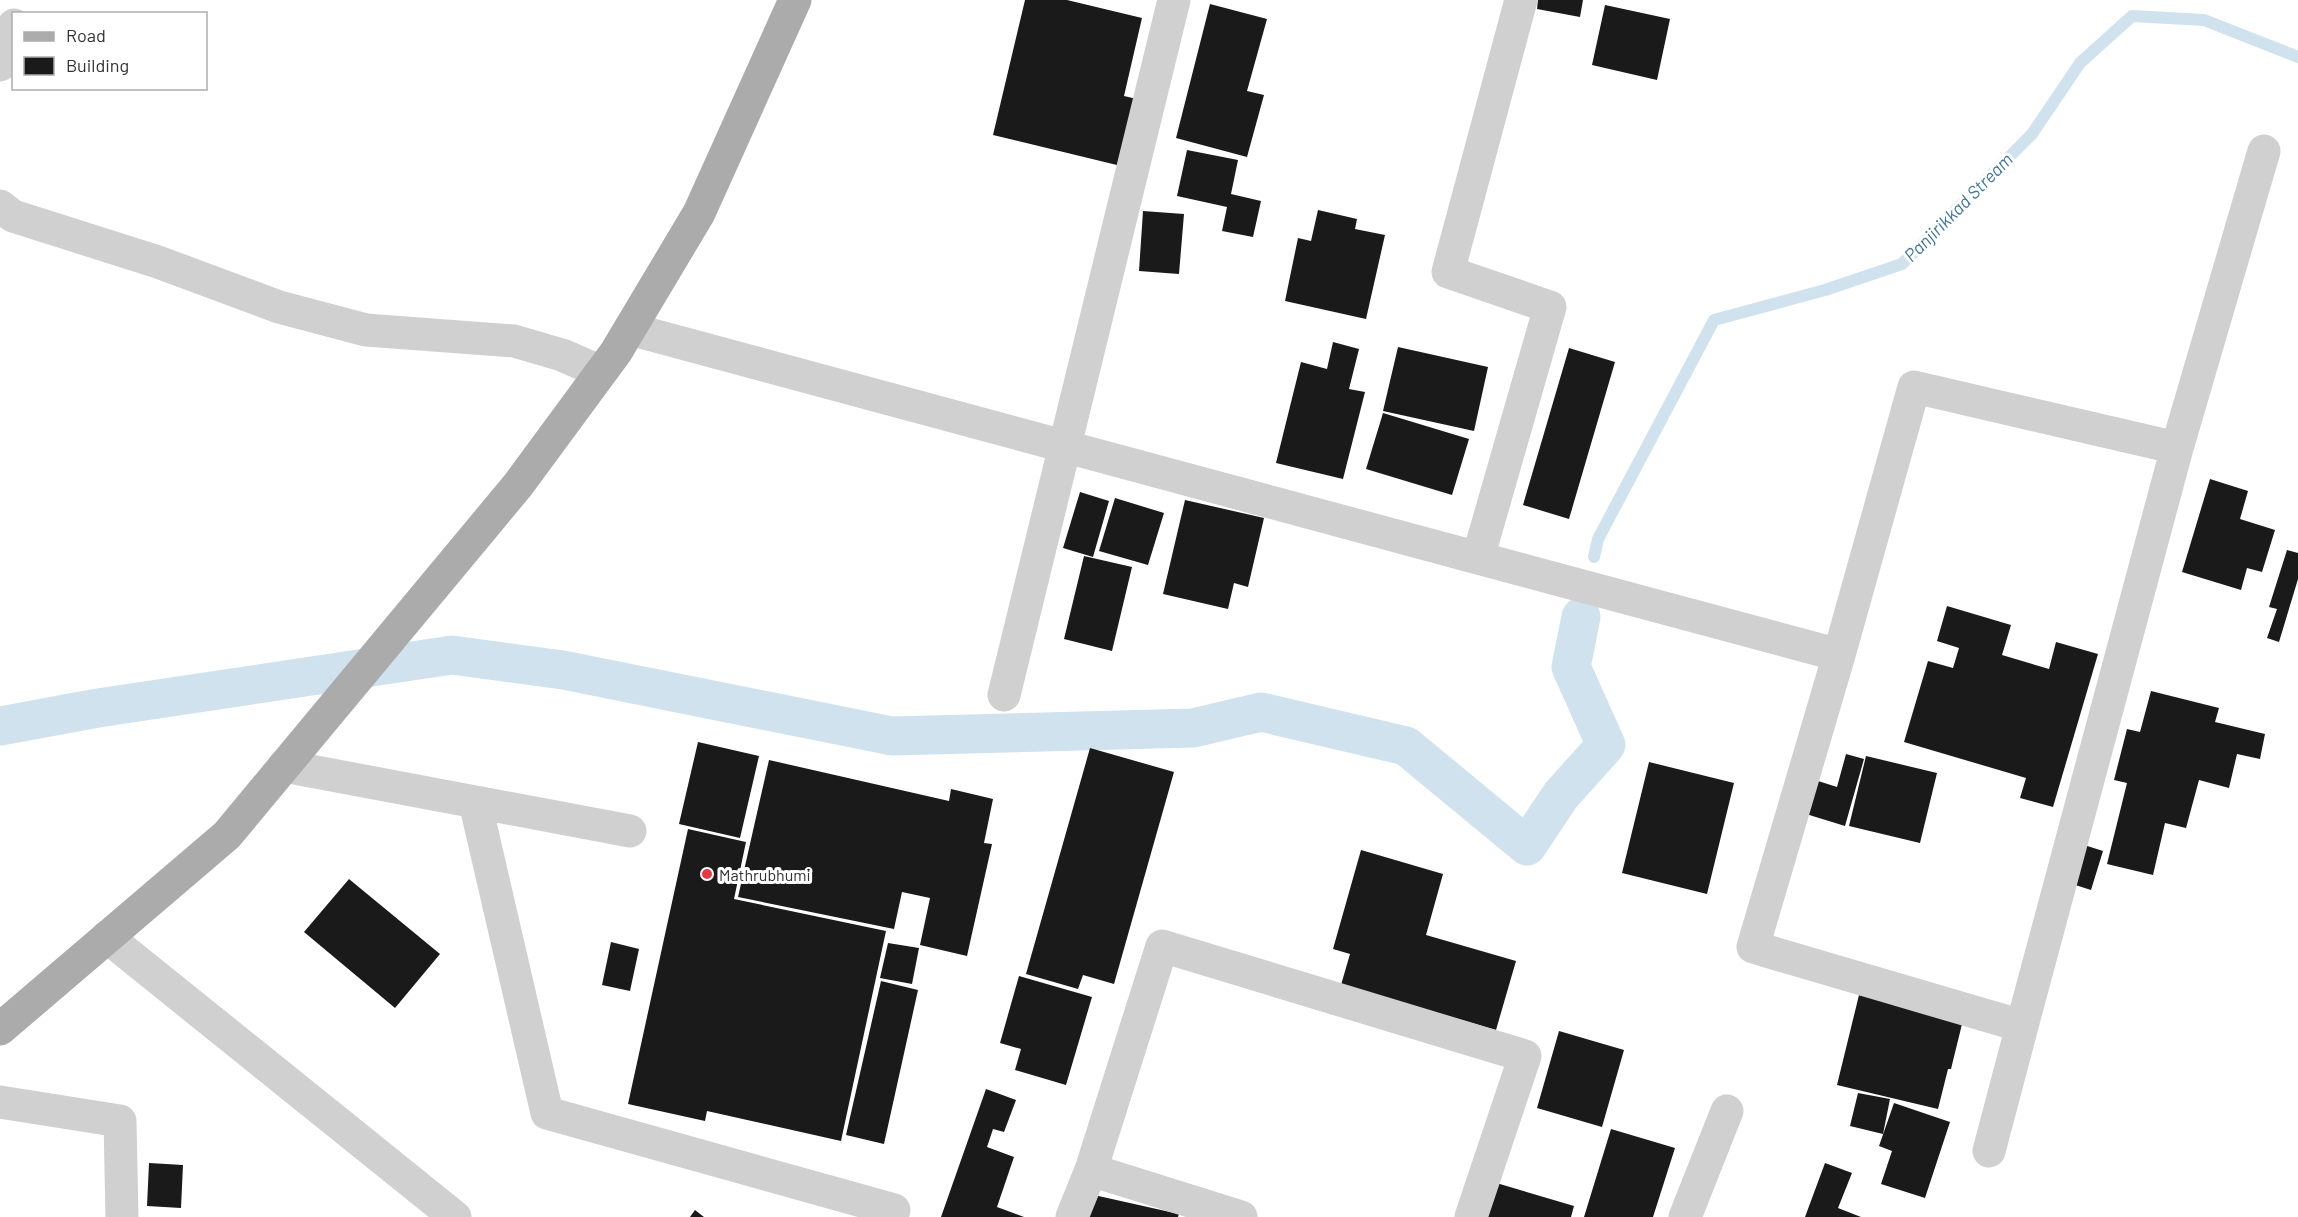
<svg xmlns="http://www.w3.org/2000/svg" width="2298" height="1217" viewBox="0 0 2298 1217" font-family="Barlow,sans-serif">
<rect width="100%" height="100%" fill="#fff"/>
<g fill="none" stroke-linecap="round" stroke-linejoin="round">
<path stroke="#cfe2ee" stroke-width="12" d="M 1594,557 L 1598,539 L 1714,320 L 1825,290 L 1902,264 L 2032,134 L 2080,63 L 2132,16 L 2204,20 L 2298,57"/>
<path stroke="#cfe2ee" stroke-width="39" d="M 0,726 L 98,708 L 452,655 L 563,670 L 892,736 L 1193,728 L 1261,712 L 1406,746 L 1527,846 L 1561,795 L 1606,745 L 1571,667 L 1581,617"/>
</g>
<path fill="#1a1a1a" d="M 1025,0 L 1067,0 L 1142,18 L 1124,96 L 1137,99 L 1121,166 L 993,135 Z
M 1538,0 L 1583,0 L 1580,17 L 1537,9 Z
M 1210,4 L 1267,19 L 1247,91 L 1264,95 L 1247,157 L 1176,138 Z
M 1605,5 L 1670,19 L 1657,80 L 1592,65 Z
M 1187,150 L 1238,160 L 1231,194 L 1261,201 L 1253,237 L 1222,231 L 1227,207 L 1177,196 Z
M 1318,210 L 1357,219 L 1355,229 L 1385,235 L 1366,319 L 1285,301 L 1298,238 L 1311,241 Z
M 1143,211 L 1184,214 L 1179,274 L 1139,271 Z
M 1333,342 L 1359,349 L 1349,389 L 1365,392 L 1343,479 L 1276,463 L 1301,362 L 1327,369 Z
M 1398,347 L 1488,367 L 1474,431 L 1383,411 Z
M 1569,348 L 1615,362 L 1569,519 L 1523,505 Z
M 1383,413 L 1469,439 L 1452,495 L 1366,469 Z
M 2210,479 L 2248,491 L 2240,519 L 2275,530 L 2262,572 L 2247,568 L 2241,590 L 2182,572 Z
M 1080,492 L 1109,501 L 1093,557 L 1063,548 Z
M 1115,498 L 1164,513 L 1148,565 L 1099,551 Z
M 1185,500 L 1264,518 L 1248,587 L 1234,583 L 1228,609 L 1163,594 Z
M 2287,550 L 2298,553 L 2298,579 L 2279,642 L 2267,638 L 2277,609 L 2269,607 Z
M 1084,556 L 1132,567 L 1112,651 L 1064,639 Z
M 1947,606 L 2011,625 L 2002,655 L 2049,669 L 2056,642 L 2098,654 L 2053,807 L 2020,798 L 2026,778 L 1904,742 L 1928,661 L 1953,668 L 1959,648 L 1937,641 Z
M 2151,691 L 2219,708 L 2215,722 L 2265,734 L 2260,759 L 2237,754 L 2229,788 L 2199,780 L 2186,828 L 2165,823 L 2153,875 L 2107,864 L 2127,783 L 2114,780 L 2127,729 L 2140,732 Z
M 698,742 L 759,756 L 740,838 L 679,824 Z
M 1090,748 L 1174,772 L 1114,984 L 1083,975 L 1078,989 L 1026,974 Z
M 1846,754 L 1864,759 L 1845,826 L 1806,814 L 1815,780 L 1837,787 Z
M 1866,756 L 1937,773 L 1920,843 L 1849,826 Z
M 769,760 L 949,801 L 951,789 L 993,799 L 984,843 L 992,844 L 967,956 L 920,945 L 930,898 L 902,892 L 894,929 L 738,897 Z
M 1649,762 L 1734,783 L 1707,894 L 1622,873 Z
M 688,829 L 746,842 L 734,899 L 886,931 L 841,1141 L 707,1111 L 705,1121 L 628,1104 Z
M 2081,844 L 2103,851 L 2091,890 L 2069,883 Z
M 1361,850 L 1443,874 L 1426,935 L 1516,961 L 1496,1030 L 1341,985 L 1350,954 L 1333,949 Z
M 349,879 L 440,954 L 395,1008 L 304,932 Z
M 611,942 L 639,949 L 630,991 L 602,985 Z
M 888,943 L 919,948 L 912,984 L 880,978 Z
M 1019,976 L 1092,997 L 1066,1085 L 1015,1070 L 1021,1049 L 1000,1043 Z
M 881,981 L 918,990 L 884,1144 L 846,1135 Z
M 1859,995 L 1963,1020 L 1951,1069 L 1948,1069 L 1938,1109 L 1837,1085 Z
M 1559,1031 L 1624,1050 L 1602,1127 L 1537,1108 Z
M 986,1089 L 1016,1100 L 1004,1132 L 993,1129 L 987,1147 L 1014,1157 L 997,1207 L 1024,1217 L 941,1217 Z
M 1858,1093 L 1890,1099 L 1883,1134 L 1850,1126 Z
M 1894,1103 L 1950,1122 L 1925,1198 L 1881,1184 L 1892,1151 L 1879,1146 Z
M 1611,1129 L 1675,1148 L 1653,1217 L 1584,1217 Z
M 149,1163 L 183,1165 L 181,1208 L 147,1206 Z
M 1825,1163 L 1852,1173 L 1838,1208 L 1861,1217 L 1805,1217 Z
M 1483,1179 L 1574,1206 L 1571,1217 L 1472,1217 Z
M 1085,1193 L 1179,1214 L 1178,1217 L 1080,1217 Z
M 695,1210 L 704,1217 L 690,1217 Z"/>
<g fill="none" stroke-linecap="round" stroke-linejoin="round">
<path stroke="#d0d0d0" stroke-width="33" d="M 0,65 L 14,25
M 0,206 L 13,216 L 158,262 L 279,307 L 366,330 L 514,341 L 562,355 L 601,372
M 630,329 L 1478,558 L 1550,307 L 1448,272 L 1521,0
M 2177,448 L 2264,151
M 1478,558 L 1839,655 L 1914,387 L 2177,448 L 2022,1026 L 1753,947 L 1839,655
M 1004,695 L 1174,0
M 284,766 L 630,831
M 475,802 L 547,1113 L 894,1210
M 107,937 L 455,1217
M 0,1102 L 120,1121 L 122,1217
M 1989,1151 L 2022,1026
M 1091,1170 L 1162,946 L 1525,1056 L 1471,1217
M 1072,1217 L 1091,1170 L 1241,1217
M 1685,1217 L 1727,1111"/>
<path stroke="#ababab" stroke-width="33" d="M 0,1029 L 227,835 L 518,485 L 616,352 L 699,213 L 795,0"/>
</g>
<circle fill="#e63946" stroke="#fff" stroke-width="2" cx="707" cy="874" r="6"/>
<g text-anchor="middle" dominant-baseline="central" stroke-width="6" stroke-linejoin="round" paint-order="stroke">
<g font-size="16" fill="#333" stroke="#fff" text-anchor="start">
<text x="719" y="874">Mathrubhumi</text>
</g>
<g font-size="18" font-style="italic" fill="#3f7597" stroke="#fff">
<text transform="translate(1958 207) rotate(-45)">Panjirikkad Stream</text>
</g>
</g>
<rect x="12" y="12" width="195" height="78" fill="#ffffff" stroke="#adadad" stroke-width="1.5"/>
<rect x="24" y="32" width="30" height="9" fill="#ababab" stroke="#adadad" stroke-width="1.5"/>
<text x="66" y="42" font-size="18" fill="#333333">Road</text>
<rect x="24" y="57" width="30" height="18" fill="#1a1a1a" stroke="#adadad" stroke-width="1.5"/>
<text x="66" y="72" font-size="18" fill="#333333">Building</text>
</svg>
